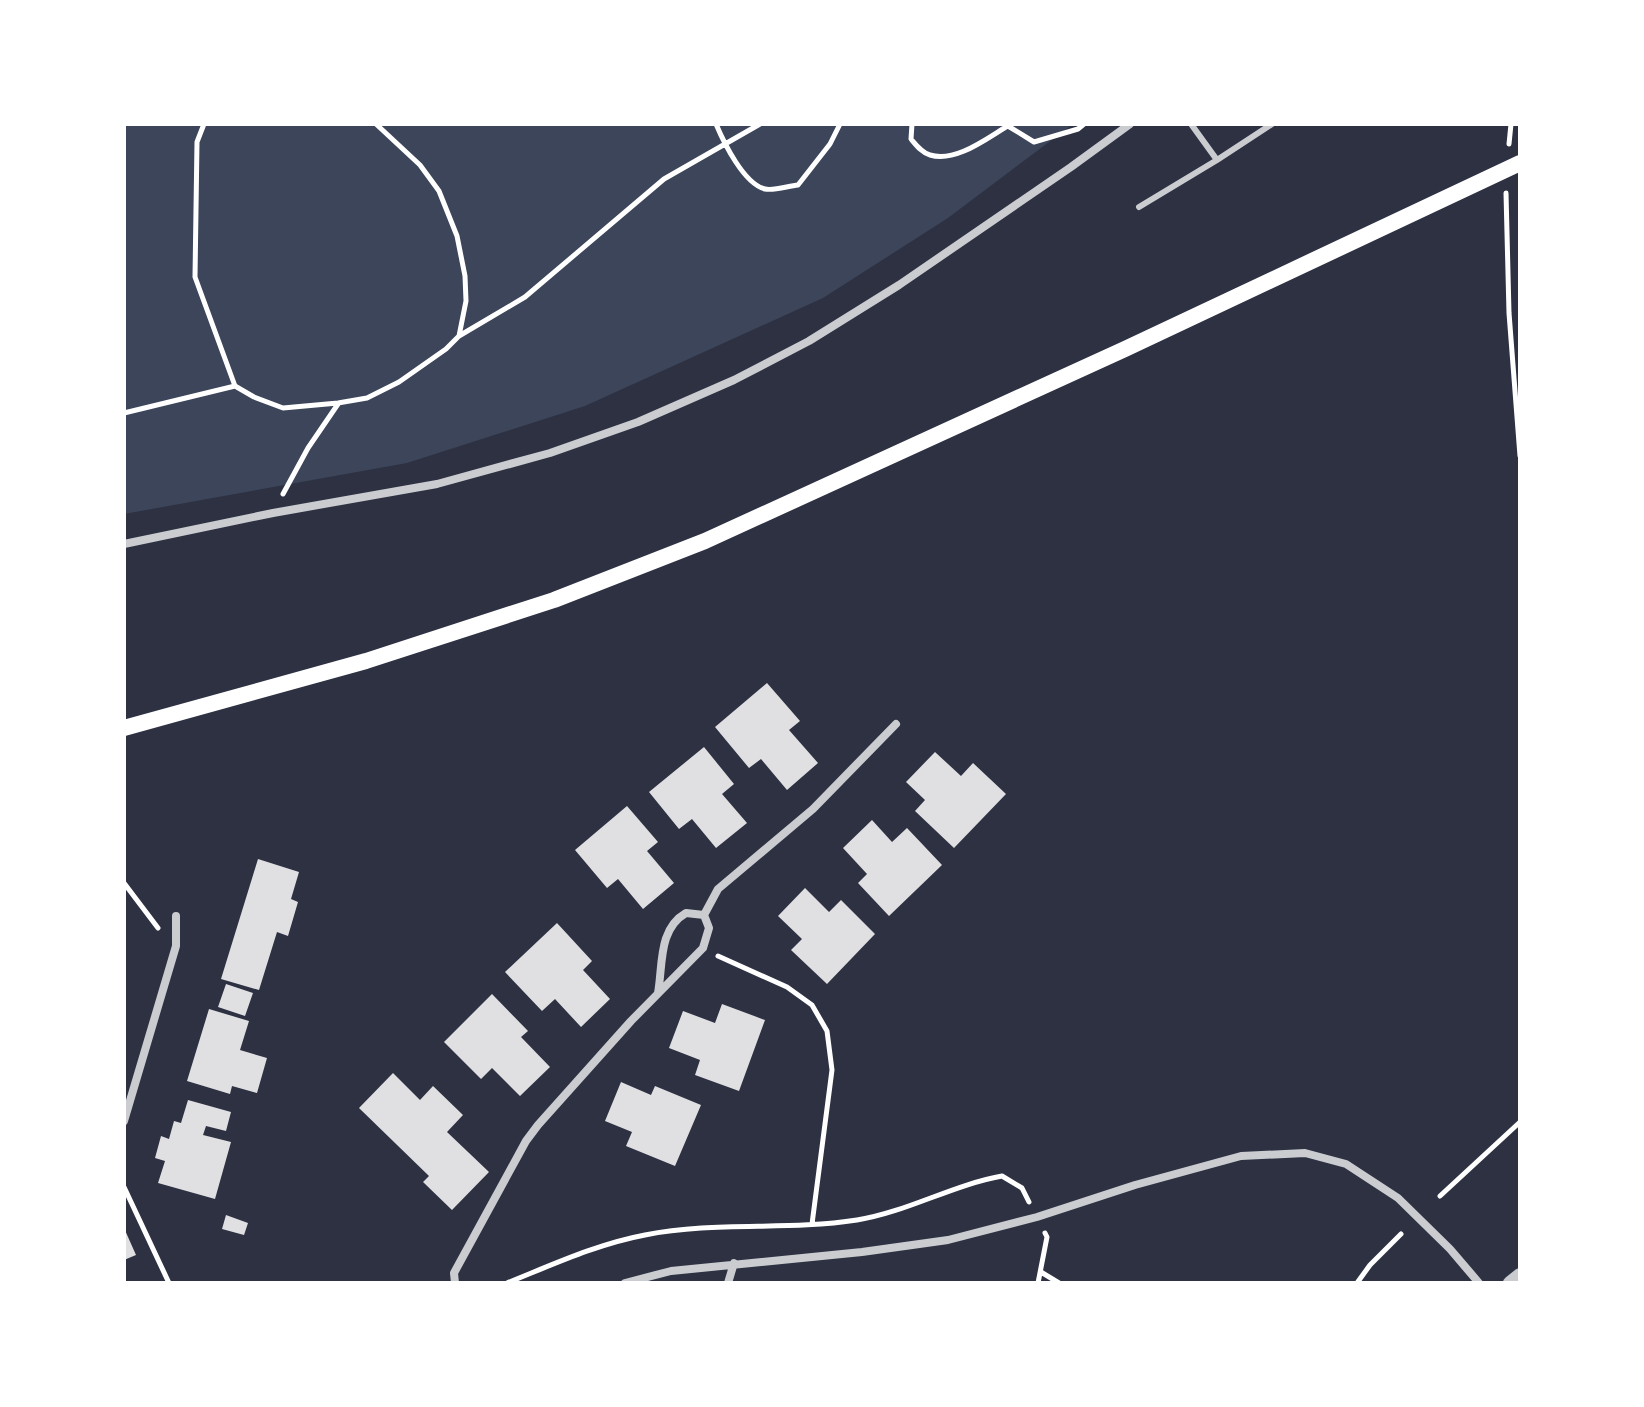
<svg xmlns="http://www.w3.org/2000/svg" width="1644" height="1407" viewBox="0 0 1644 1407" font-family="Merriweather,serif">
<rect width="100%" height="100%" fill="#2d3142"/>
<path fill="#3c4559" d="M 124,124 L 1073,124 L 948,218 L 823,298 L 585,406 L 407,463 L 124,514 Z"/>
<path fill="#e0e0e3" d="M 767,683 L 800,721 L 789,730 L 818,763 L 787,790 L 761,759 L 749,768 L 715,727 Z
M 704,747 L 734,784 L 722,794 L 747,823 L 716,848 L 692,819 L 679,829 L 649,792 Z
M 935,752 L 961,776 L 973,763 L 1006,794 L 954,848 L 915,811 L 925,800 L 906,782 Z
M 627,806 L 658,842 L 647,851 L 674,883 L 643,909 L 618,879 L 607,888 L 575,850 Z
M 872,820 L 892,842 L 907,828 L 942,865 L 889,916 L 858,883 L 867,874 L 843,848 Z
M 258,859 L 299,872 L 291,899 L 298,902 L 288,936 L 277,932 L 259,990 L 221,979 Z
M 805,888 L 829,912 L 841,900 L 875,934 L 827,984 L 791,950 L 802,939 L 778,916 Z
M 557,923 L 592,961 L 583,970 L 610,999 L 581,1027 L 555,999 L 542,1011 L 505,972 Z
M 226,984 L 253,993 L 245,1016 L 218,1007 Z
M 492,994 L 528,1031 L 521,1037 L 550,1067 L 520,1096 L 492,1068 L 481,1079 L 444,1042 Z
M 722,1004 L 765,1020 L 739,1091 L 695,1075 L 700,1060 L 669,1048 L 683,1011 L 715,1023 Z
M 209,1009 L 249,1021 L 240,1050 L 267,1058 L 257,1093 L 232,1086 L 230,1094 L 187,1081 Z
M 393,1073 L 420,1100 L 433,1086 L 463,1115 L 447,1132 L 489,1172 L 452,1210 L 423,1182 L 429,1176 L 359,1108 Z
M 621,1082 L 651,1095 L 655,1086 L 701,1105 L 675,1166 L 626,1146 L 632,1132 L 605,1121 Z
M 188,1100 L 231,1112 L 226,1131 L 206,1126 L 203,1135 L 231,1142 L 215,1199 L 158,1183 L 165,1161 L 155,1158 L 161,1136 L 169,1139 L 174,1121 L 181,1123 Z
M 226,1215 L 248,1223 L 244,1235 L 222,1229 Z
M 124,1228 L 136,1255 L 124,1260 Z"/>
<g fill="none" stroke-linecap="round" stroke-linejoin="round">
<path stroke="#fff" stroke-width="5" d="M 204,124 L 197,142 L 195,277 L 235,386 L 254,397 L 283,408 L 338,403 L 367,398 L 399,382 L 446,349 L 459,336 L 466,301 L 465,276 L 457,236 L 439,191 L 420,165 L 376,124
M 716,124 C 724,143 744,184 765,189 C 774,191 788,186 798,185 L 830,144 L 840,124
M 912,124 L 911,139 C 916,145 922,153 930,155 C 957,163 988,137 1011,124
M 1008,126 L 1034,142 L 1078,129 L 1084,124
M 1509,144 L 1511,124
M 1506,193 L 1509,313 L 1520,456
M 459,336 L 525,297 L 664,179 L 760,124
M 124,413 L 235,386
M 283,494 L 308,448 L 338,404
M 124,883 L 158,928
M 718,956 L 787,987 L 812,1005 L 827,1031 L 832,1070 L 812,1224
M 124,1187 L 169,1283
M 1440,1196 L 1520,1122
M 1041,1272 L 1059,1283
M 507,1283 C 552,1265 597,1244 645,1235 C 715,1221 787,1231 857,1220 C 907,1212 952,1185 1002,1176 L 1022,1188 L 1029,1202
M 1038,1283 L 1047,1237 L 1045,1233
M 1357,1283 L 1370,1265 L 1401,1234"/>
<path stroke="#caccd0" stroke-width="6" d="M 1217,160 L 1272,124
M 1139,207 L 1217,160 L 1191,124"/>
<path stroke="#caccd0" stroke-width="8" d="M 124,544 L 273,513 L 437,484 L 550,453 L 638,422 L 734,380 L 809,341 L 899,285 L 1071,167 L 1130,124
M 704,915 L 718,889 L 813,809 L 896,724
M 124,1121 L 176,946 L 176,916
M 455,1283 L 454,1273 L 526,1141 L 538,1125 L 631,1021 L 703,948 L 709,928 L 704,915 L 686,913 C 658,929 663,965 658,993
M 625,1283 L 671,1271 L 862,1252 L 948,1240 L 1037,1217 L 1135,1185 L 1241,1156 L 1305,1153 L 1346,1164 L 1398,1198 L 1450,1249 L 1479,1283
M 728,1283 L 734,1263"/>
<path stroke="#caccd0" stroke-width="14" d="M 1510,1283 L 1520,1275"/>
<path stroke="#fff" stroke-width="16" d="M 124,728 L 366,661 L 554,600 L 705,541 L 1125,349 L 1520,163"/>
</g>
<rect width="1644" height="1407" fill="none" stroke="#ffffff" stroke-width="252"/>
</svg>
